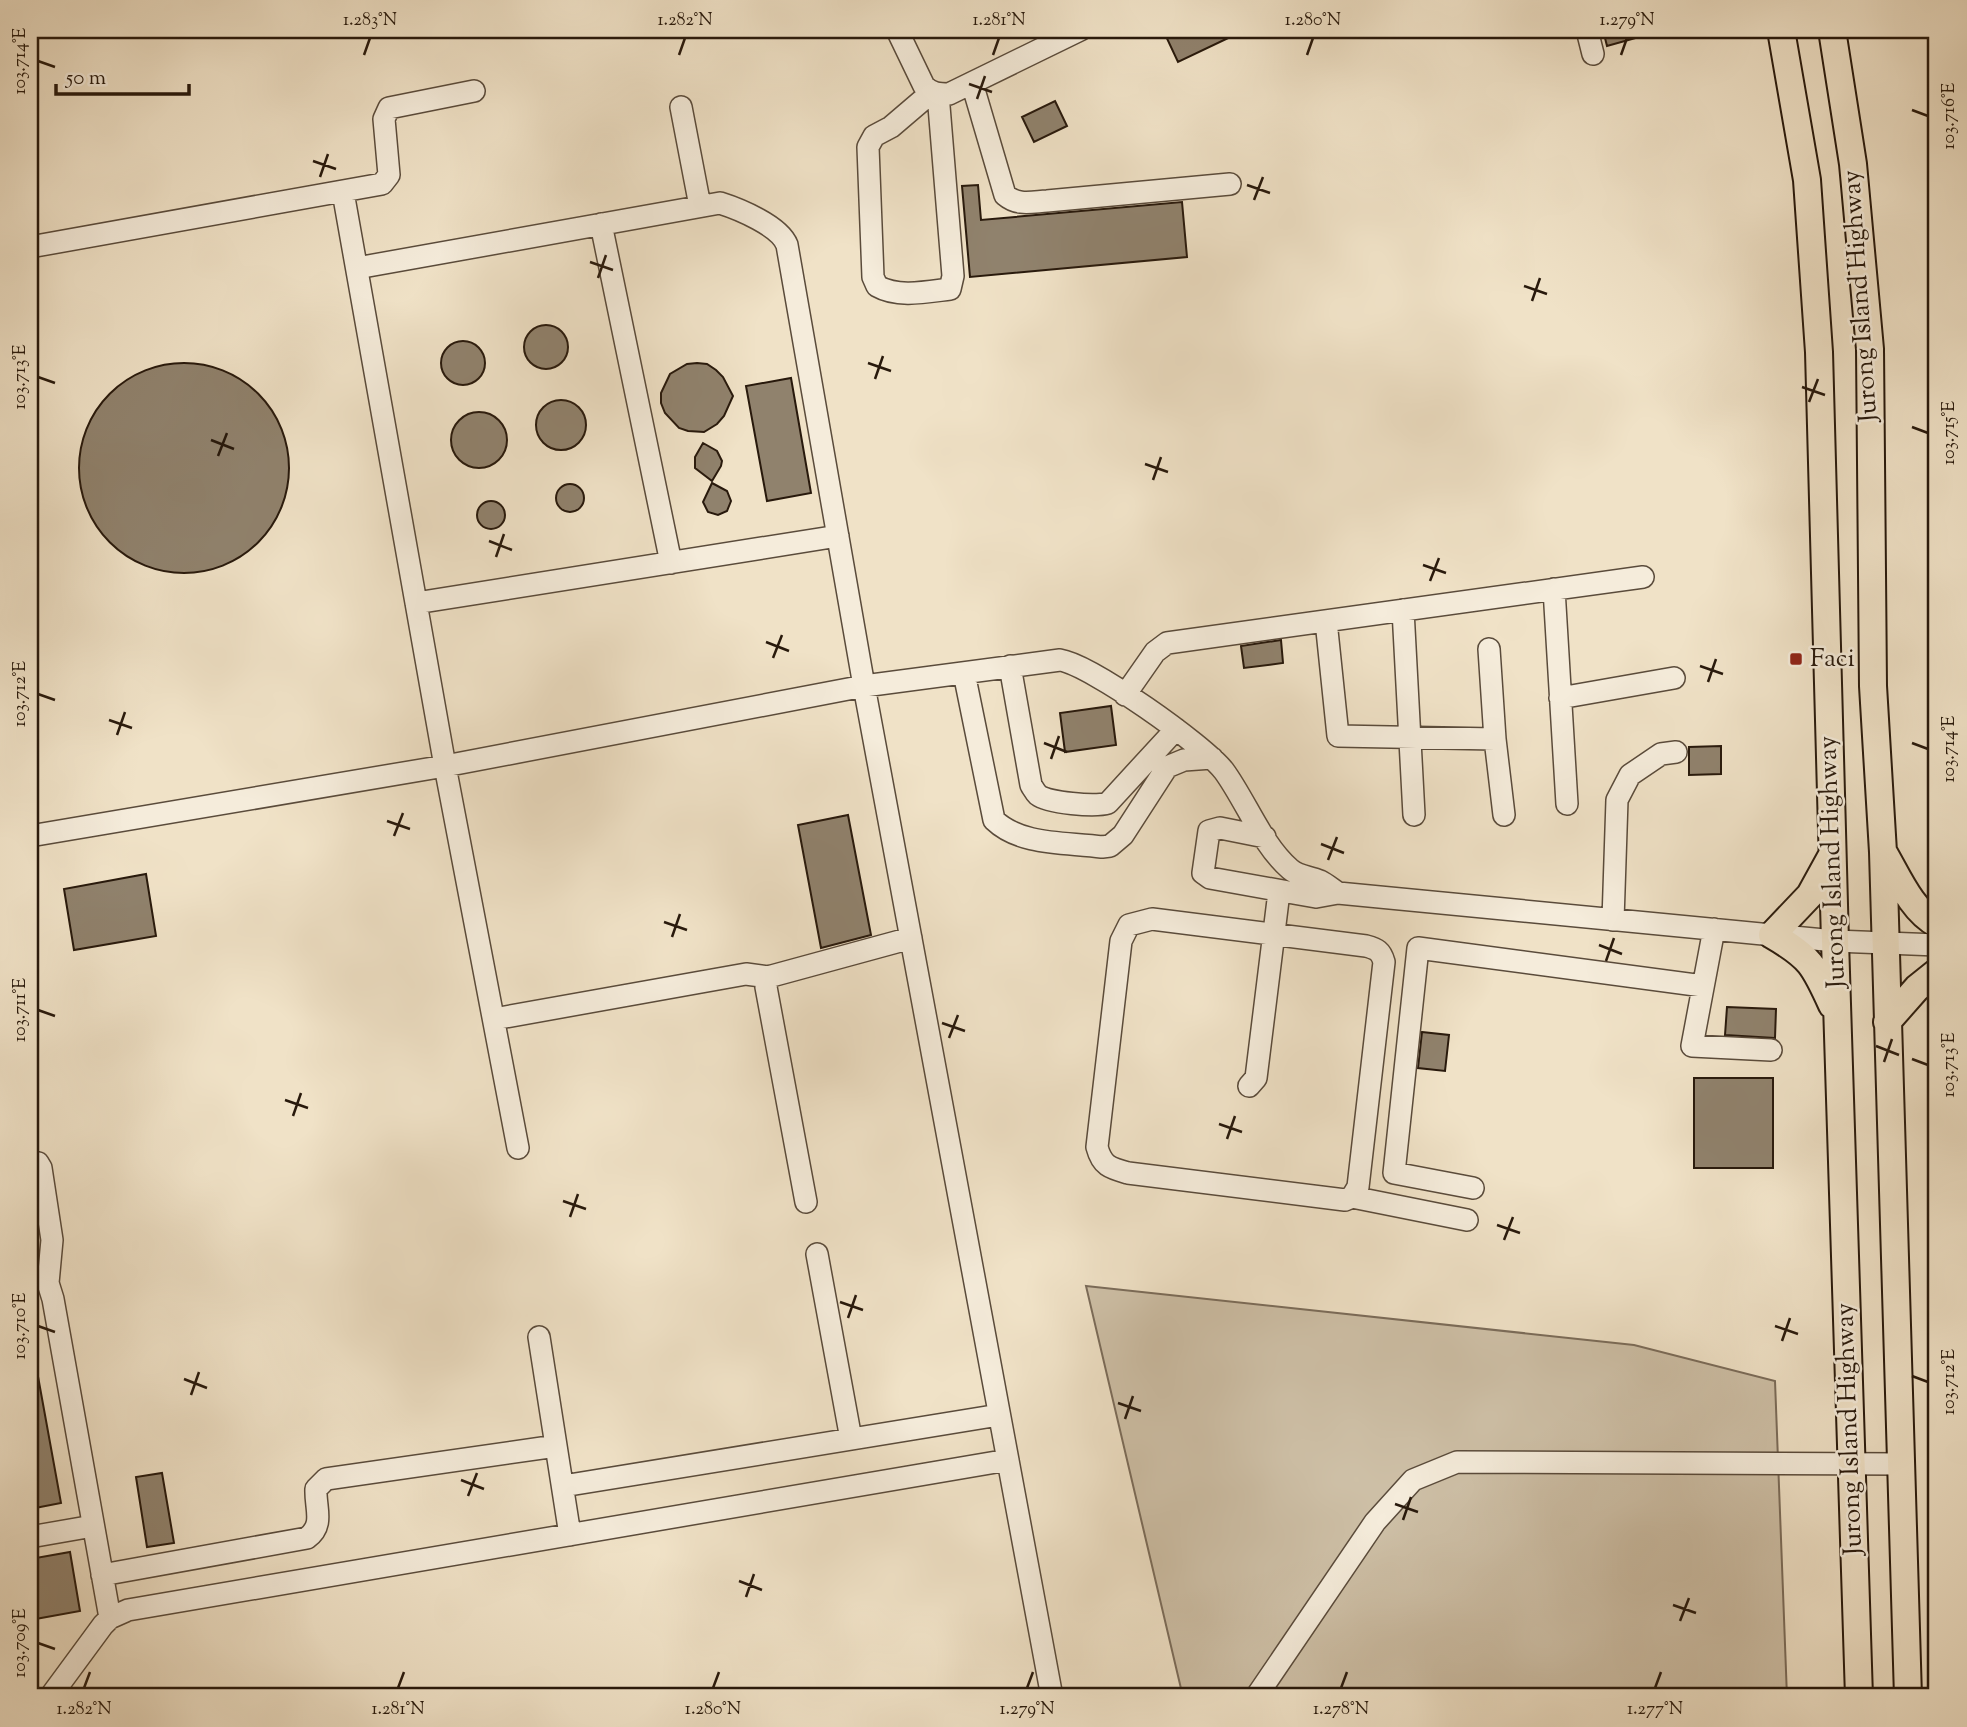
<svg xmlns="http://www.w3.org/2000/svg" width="1967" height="1727" viewBox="0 0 1967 1727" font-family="'Sorts Mill Goudy',serif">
<rect width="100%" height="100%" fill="#f0e2c7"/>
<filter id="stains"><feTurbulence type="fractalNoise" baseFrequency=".00286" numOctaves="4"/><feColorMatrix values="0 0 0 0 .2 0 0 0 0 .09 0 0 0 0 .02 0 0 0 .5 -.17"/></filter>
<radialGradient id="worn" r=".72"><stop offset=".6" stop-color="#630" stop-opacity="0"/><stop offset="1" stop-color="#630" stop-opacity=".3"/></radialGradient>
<path fill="#cec0a7" stroke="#7b6c5a" stroke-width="2" d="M 1086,1286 L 1634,1345 L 1775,1381 L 1787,1697 L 1183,1697 Z"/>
<path fill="#90826d" stroke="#28190c" stroke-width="2" d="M 1163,30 L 1245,30 L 1178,62 Z
M 1603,30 L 1650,30 L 1650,34 L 1607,46 Z
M 1055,101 L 1067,126 L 1034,142 L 1022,117 Z
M 978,185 L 981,220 L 1182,202 L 1187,257 L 970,277 L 962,186 Z
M524 347a22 22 0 1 1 44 0a22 22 0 1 1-44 0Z
M441 363a22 22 0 1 1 44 0a22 22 0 1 1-44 0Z
M 697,363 L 707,364 L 716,370 L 723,377 L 733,396 L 724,416 L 717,424 L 704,432 L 688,431 L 679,428 L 665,413 L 661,403 L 661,393 L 670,374 L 687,364 Z
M79 468a105 105 0 1 1 210 0a105 105 0 1 1-210 0Z
M 791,378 L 811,493 L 767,501 L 746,386 Z
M536 425a25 25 0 1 1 50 0a25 25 0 1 1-50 0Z
M451 440a28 28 0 1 1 56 0a28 28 0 1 1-56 0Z
M 703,443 L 717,451 L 722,461 L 721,466 L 712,481 L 695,468 L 695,457 Z
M 712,483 L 727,491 L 731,501 L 727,511 L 718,515 L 708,512 L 703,502 Z
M556 498a14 14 0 1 1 28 0a14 14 0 1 1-28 0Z
M477 515a14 14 0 1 1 28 0a14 14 0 1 1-28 0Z
M 1281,640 L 1283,663 L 1244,668 L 1241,646 Z
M 1111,706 L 1116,745 L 1065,752 L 1060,713 Z
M 1721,746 L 1721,774 L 1689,775 L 1689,747 Z
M 848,815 L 871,935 L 821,948 L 798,825 Z
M 146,874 L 156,936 L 74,950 L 64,889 Z
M 1727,1007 L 1776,1009 L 1775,1038 L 1725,1035 Z
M 1422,1032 L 1449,1035 L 1445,1071 L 1418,1068 Z
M 1694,1078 L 1773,1078 L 1773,1168 L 1694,1168 Z
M 37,1371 L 61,1503 L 30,1509 L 30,1372 Z
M 162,1473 L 174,1543 L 147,1547 L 136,1477 Z
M 70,1552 L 80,1611 L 30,1620 L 30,1559 Z"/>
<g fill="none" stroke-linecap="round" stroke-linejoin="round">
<g stroke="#5a4b3b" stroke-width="24">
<path id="minor" d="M 897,30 L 924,86 C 932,94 939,94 949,94 L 1080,30
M 1587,30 L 1593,54
M 972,83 L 1005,195 C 1018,206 1031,202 1047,201 L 1230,184
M 932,92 L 891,127 L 874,136 L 868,147 L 873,277 L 877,286 C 898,298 926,292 950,289 L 953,276 L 938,94
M 681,107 L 700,206
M 343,192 L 445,766 L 518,1148
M 601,224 L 671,563
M 30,247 L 382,184 L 389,175 L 384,119 L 389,108 L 474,91
M 357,268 L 720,203 C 739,209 780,226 787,245 L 864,686 L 1052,1697
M 1554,589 L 1567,804
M 416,603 L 838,536
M 1403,610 L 1414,815
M 1326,621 L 1338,736 L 1495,739
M 1489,649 L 1495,739 L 1504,815
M 1010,666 L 1031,785 C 1033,788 1035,792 1038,795 C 1048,803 1095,807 1108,803 L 1176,729
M 964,673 L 994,820 C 1021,846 1067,842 1102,847 L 1110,846 L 1123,835 L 1167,767 L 1184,760 L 1212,758
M 1125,695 L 1155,652 L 1167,643 L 1643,577
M 1560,698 L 1674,678
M 30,836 L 445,766 L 864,686 L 1060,660 C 1091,665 1204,745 1224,771 C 1246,801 1262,845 1290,869 C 1299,877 1309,876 1320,881 C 1326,884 1332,889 1338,893
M 1265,837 L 1220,828 L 1209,831 L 1203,873 L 1210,878 L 1316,897 L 1338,893 L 1835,941 L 1937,945
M 1613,920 L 1617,800 L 1630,775 L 1661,754 L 1676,752
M 1714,929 L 1692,1046 L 1771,1050
M 494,1019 L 746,974 L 768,977
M 1249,1086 L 1256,1078 L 1279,892
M 30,1162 L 38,1163 L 41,1168 L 52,1240 L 48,1283 L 53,1299 L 110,1618
M 1473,1188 L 1394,1173 L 1418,948 L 1703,986
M 1352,1197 L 1358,1187 L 1384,962 C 1381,951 1377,949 1366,946 L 1152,919 L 1129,925 L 1121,941 L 1097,1147 C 1102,1166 1110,1168 1128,1173 L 1345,1200 L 1352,1197 L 1467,1220
M 806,1202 L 766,987 L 768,977 L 911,938
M 817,1254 L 851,1439
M 539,1337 L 570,1535
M 563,1486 L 999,1415
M 30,1537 L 93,1526
M 102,1575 L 307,1538 C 325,1525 315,1508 316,1489 L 326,1479 L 556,1446
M 50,1697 L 103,1625 L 110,1618 L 128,1610 L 1008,1460
M 1256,1697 L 1375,1522 L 1413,1480 L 1457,1462 L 1903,1464"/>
</g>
<g stroke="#28190c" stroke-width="30">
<path id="major" d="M 1781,30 L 1807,180 L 1819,352 L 1835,941 L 1859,1697
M 1832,30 L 1853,164 L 1870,349 L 1873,686 L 1883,852 L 1908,1697
M 1884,853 C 1898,877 1912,911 1937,924
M 1832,855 L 1810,895 L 1772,935 C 1810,957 1814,965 1832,1005
M 1887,1022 L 1917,988 L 1937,972"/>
</g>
<use href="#minor" stroke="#f5ecdb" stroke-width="21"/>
<use href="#major" stroke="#f0e2c7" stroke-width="26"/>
</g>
<path fill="none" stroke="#28190c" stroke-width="2.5" d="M 364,55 L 370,38M 679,55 L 685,38M 993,55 L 999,38M 1307,55 L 1313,38M 1621,55 L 1627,38M 38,61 L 55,67M 969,84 L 992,92M 977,99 L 985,76M 1912,110 L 1928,116M 313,161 L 336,169M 320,177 L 328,154M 1247,185 L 1270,193M 1254,200 L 1263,177M 590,262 L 613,270M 598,278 L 606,255M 1524,286 L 1547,294M 1532,301 L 1540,278M 868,363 L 891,371M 38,377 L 55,383M 875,379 L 883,356M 1802,387 L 1825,395M 1809,402 L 1818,379M 1912,427 L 1928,433M 211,440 L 234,449M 218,456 L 227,433M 1145,464 L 1168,472M 1153,480 L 1161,457M 489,541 L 512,550M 496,557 L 504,534M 1423,565 L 1446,573M 1430,581 L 1439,558M 766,642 L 789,651M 773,658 L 782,635M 1700,666 L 1723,674M 1708,682 L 1716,659M 38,694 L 55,700M 109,720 L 132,728M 117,735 L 125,712M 1044,743 L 1067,752M 1912,743 L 1928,749M 1051,759 L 1059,736M 387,821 L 410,829M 394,836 L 403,813M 1321,844 L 1344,853M 1328,860 L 1337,837M 664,922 L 687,930M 672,937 L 680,914M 1599,945 L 1622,954M 1606,961 L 1614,938M 38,1010 L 55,1016M 942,1023 L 965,1031M 949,1038 L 958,1015M 1876,1046 L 1899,1055M 1912,1059 L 1928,1065M 1884,1062 L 1892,1039M 285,1100 L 308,1108M 293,1116 L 301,1093M 1219,1124 L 1242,1132M 1227,1139 L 1235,1116M 563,1201 L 586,1209M 570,1217 L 578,1194M 1497,1225 L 1520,1233M 1504,1240 L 1513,1217M 840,1302 L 863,1310M 848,1318 L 856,1295M 38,1326 L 55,1332M 1775,1326 L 1798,1334M 1782,1341 L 1790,1318M 1912,1376 L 1928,1382M 184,1379 L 207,1388M 191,1395 L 199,1372M 1118,1403 L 1141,1411M 1125,1419 L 1133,1396M 461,1480 L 484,1489M 468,1496 L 477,1473M 1395,1504 L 1418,1512M 1403,1520 L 1411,1497M 739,1581 L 762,1590M 746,1597 L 754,1574M 1673,1605 L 1696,1613M 1680,1621 L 1689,1598M 38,1643 L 55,1649M 84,1688 L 90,1672M 398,1688 L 404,1672M 713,1688 L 719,1672M 1027,1688 L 1033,1672M 1341,1688 L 1347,1672M 1655,1688 L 1661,1672"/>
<rect fill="#8f2418" stroke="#f5ecdb" stroke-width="2.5" x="1789" y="652" width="14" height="14" rx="3.5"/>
<g text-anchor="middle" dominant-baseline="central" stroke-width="5" stroke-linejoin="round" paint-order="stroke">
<g font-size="26" fill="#28190c" stroke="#f5ecdb">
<text transform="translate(1861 296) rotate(-94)">Jurong Island Highway</text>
<text transform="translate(1833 862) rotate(-92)">Jurong Island Highway</text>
<text transform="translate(1850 1429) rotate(-92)">Jurong Island Highway</text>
</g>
<g font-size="26" fill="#28190c" stroke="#f5ecdb" text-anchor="start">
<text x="1810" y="659">Faci</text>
</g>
</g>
<rect width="1967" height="1727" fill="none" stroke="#f0e2c7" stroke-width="77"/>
<path d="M56 84v10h133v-10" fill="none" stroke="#28190c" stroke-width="3.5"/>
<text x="66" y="84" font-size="21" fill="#28190c" stroke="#f5ecdb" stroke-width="5" paint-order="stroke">50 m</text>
<rect x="38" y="38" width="1890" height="1650" fill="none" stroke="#28190c" stroke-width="2.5"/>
<g font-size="18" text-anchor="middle" fill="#28190c">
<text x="370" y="25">1.283°N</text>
<text x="685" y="25">1.282°N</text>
<text x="999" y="25">1.281°N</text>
<text x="1313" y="25">1.280°N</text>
<text x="1627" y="25">1.279°N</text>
<text transform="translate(19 61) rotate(-90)" y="6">103.714°E</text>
<text transform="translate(1948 116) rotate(-90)" y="6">103.716°E</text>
<text transform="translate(19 377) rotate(-90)" y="6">103.713°E</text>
<text transform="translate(1948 433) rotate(-90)" y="6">103.715°E</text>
<text transform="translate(19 694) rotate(-90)" y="6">103.712°E</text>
<text transform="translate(1948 749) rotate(-90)" y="6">103.714°E</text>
<text transform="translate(19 1010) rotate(-90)" y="6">103.711°E</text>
<text transform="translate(1948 1065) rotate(-90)" y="6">103.713°E</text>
<text transform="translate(19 1326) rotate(-90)" y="6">103.710°E</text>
<text transform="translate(1948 1382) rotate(-90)" y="6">103.712°E</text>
<text transform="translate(19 1643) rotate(-90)" y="6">103.709°E</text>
<text x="84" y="1714">1.282°N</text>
<text x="398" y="1714">1.281°N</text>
<text x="713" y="1714">1.280°N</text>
<text x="1027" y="1714">1.279°N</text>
<text x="1341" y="1714">1.278°N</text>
<text x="1655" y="1714">1.277°N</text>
</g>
<rect width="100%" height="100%" filter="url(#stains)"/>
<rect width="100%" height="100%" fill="url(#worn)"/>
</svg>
